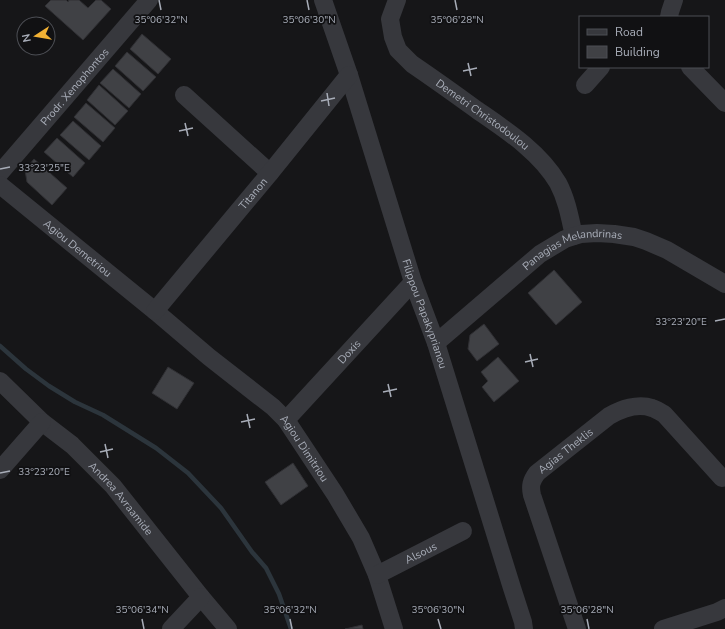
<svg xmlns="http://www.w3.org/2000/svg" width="725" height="629" viewBox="0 0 725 629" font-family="'Nunito Sans',sans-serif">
<rect width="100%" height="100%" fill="#161618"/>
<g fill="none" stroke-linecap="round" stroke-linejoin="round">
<path stroke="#2c353c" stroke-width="4.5" d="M 0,346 L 26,369 L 49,386 L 75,402 L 103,415 L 156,448 L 188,473 L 221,508 L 252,552 L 266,568 L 279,594 L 291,629"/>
</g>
<path fill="#404145" stroke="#303034" d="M 51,0 L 66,0 L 68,2 L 69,0 L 79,0 L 88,8 L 96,0 L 101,0 L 111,9 L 83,40 L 45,6 Z
M 142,34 L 171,59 L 158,74 L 130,49 Z
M 127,52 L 156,77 L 143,91 L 115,66 Z
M 113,69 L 141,94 L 129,108 L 100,83 Z
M 99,85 L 128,111 L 115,125 L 87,100 Z
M 86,103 L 115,128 L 103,142 L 74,117 Z
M 73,121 L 101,146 L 89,160 L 60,135 Z
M 57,138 L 85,163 L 73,177 L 44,152 Z
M 34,159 L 67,188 L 52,205 L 27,182 L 25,170 Z
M 554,270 L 582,302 L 556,325 L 528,293 Z
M 484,324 L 499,344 L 477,361 L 468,349 L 470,335 Z
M 498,357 L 519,381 L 494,402 L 482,387 L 488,381 L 481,372 Z
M 168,367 L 194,383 L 177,409 L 152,393 Z
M 293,463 L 308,486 L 281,505 L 265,482 Z
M 362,625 L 363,629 L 345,629 Z"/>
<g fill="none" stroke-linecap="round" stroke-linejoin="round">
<g stroke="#37383d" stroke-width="18">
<path id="s1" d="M 323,0 L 349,75 L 413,282 L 436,343 L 512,588 L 523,622 L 524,629"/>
<path id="s2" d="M 397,0 L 390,19 L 393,37 L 398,50 L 412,64 C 434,79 455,94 477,110 C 506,130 540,152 558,183 C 567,200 570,218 574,236"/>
<path d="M 669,17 L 670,12 L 674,0"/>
<path d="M 690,67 L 725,103"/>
<path d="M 585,85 L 601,67"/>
<path d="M 184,95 L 270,173"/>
<path id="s3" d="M 0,173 L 149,0"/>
<path id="s4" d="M 0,185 L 155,311 L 209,357 L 273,407 L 286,420 L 335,494 L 361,538 L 377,575 L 394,629"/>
<path id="s5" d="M 155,311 L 270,173 L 349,75"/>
<path id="s6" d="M 436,343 L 540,254 L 565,239 L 581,234 L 597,233 L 614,234 L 634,237 L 646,241 L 667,250 L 725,284"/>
<path id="s7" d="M 0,381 L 42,422 L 72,445 L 113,486 L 201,597 L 228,629"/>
<path id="s8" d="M 286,420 L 413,282"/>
<path d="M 0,470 L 42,422"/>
<path id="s9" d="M 377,575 L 463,531"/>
<path d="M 171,629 L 201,597"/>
<path id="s10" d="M 577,629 L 532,495 C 530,486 531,481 537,473 L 609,416 C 621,409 638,403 652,408 C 656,409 660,412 664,414 L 722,478"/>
<path d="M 663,629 L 717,612 L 725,608"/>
</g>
</g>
<path fill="none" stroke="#a8adb8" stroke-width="1.5" d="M 159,0 L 161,10M 307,0 L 309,10M 455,0 L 457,10M 468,63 L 471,76M 463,71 L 477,68M 327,93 L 329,106M 321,101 L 335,98M 185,123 L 188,136M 179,131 L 193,128M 0,169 L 10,167M 715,321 L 725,319M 530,354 L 533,367M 525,362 L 538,359M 388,384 L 391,397M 383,392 L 397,389M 247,414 L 250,428M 241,422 L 255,419M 105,444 L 108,458M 100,452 L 113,449M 0,473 L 10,471M 142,619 L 144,629M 290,619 L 292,629M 438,619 L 441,629M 587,619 L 589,629"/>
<g text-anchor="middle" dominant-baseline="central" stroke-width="3.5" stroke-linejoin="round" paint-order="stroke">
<g font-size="11" fill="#a8adb8" stroke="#111113">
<text stroke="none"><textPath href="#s3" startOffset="114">Prodr. Xenophontos</textPath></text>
<text stroke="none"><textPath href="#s2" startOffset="159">Demetri Christodoulou</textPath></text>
<text stroke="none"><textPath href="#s5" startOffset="153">Titanon</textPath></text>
<text stroke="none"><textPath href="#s4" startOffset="100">Agiou Demetriou</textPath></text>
<text stroke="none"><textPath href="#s6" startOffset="170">Panagias Melandrinas</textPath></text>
<text stroke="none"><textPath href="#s1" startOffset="330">Filippou Papakyprianou</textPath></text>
<text stroke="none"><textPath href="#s8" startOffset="93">Doxis</textPath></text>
<text stroke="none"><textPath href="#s4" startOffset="404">Agiou Dimitriou</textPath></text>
<text stroke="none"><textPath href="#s10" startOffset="201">Agias Theklis</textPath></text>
<text stroke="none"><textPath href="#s7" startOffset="169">Andrea Avraamide</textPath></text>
<text stroke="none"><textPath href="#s9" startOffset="49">Alsous</textPath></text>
</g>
</g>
<g font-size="10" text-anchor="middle" fill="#a8adb8" stroke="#111113" stroke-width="3.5" stroke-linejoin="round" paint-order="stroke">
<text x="161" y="23">35°06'32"N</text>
<text x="309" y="23">35°06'30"N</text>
<text x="457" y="23">35°06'28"N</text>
<text x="44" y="171">33°23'25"E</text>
<text x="681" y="325">33°23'20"E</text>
<text x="44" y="475">33°23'20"E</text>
<text x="142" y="613">35°06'34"N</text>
<text x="290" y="613">35°06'32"N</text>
<text x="438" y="613">35°06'30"N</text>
<text x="587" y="613">35°06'28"N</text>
</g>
<rect x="579" y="16" width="130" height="52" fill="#111113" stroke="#4d4f55"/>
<rect x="587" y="29" width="20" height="6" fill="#37383d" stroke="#4d4f55"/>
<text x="615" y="36" font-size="12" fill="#a8adb8">Road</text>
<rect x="587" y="46" width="20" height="12" fill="#404145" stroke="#4d4f55"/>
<text x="615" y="56" font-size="12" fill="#a8adb8">Building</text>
<g transform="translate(36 36) rotate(258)"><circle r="19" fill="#111113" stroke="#4d4f55"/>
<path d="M0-3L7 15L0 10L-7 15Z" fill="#f2b134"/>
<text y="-6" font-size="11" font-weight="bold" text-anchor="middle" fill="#a8adb8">N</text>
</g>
</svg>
